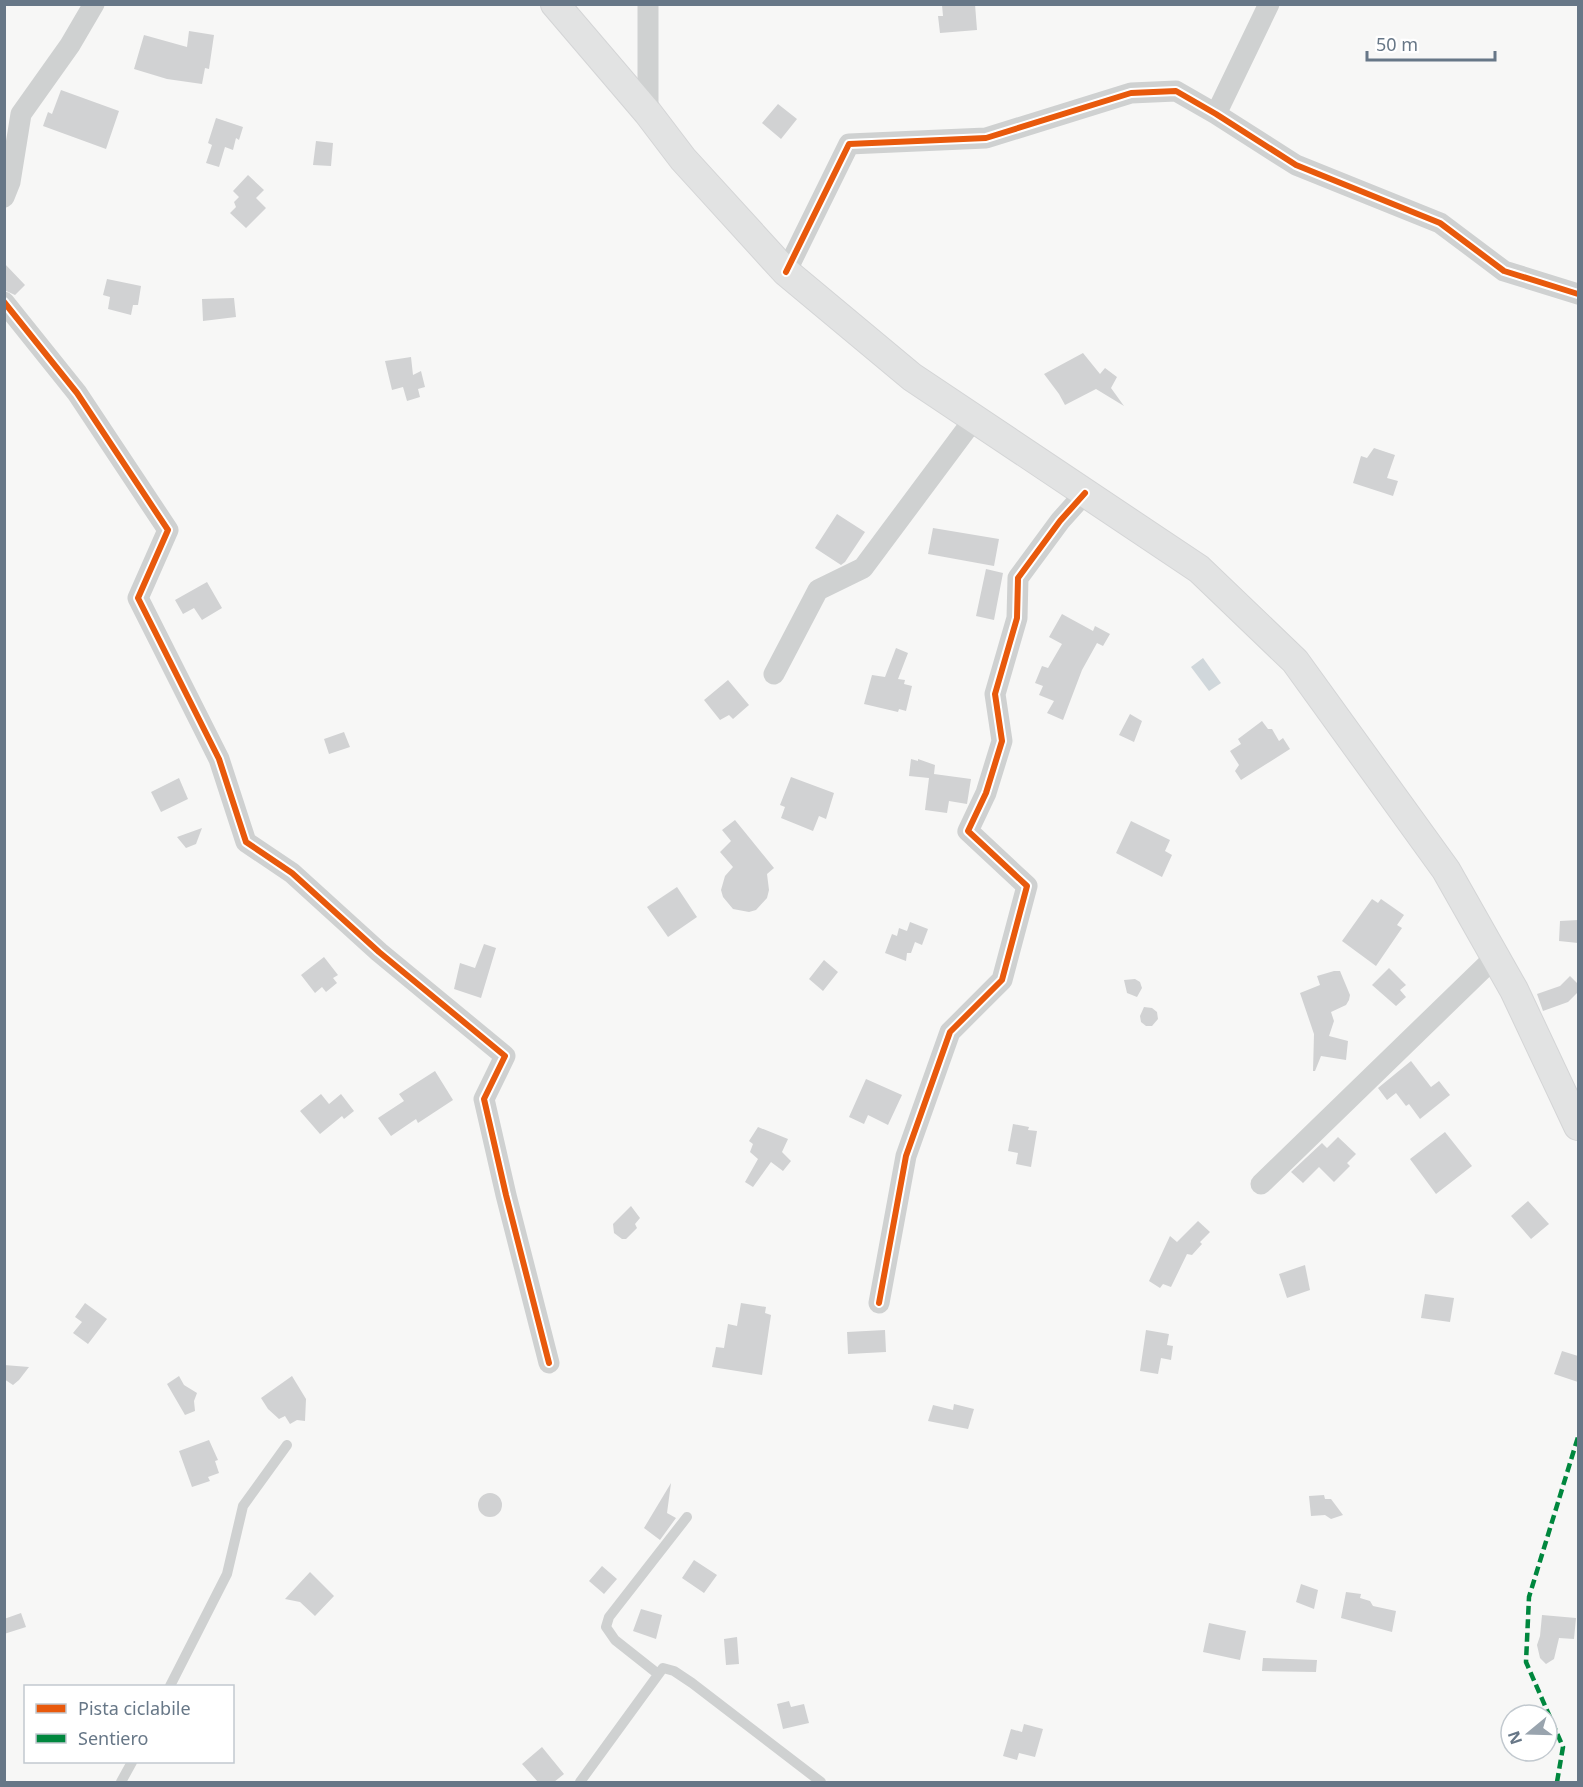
<svg xmlns="http://www.w3.org/2000/svg" width="1583" height="1787" viewBox="0 0 1583 1787" font-family="'Noto Sans',sans-serif">
<rect width="100%" height="100%" fill="#f7f7f6"/>
<path fill="#d0d7db" d="M 1203,658 L 1221,683 L 1209,691 L 1191,667 Z"/>
<path fill="#d1d2d3" d="M 975,4 L 977,30 L 940,33 L 938,16 L 943,16 L 942,5 Z
M 189,31 L 214,35 L 209,69 L 205,68 L 202,84 L 167,79 L 134,69 L 144,35 L 187,47 Z
M 61,90 L 119,111 L 106,149 L 43,126 L 48,112 L 52,114 Z
M 778,104 L 797,119 L 781,139 L 762,123 Z
M 216,118 L 243,127 L 239,140 L 236,138 L 233,150 L 225,147 L 219,167 L 206,163 L 212,145 L 208,143 Z
M 316,141 L 333,143 L 331,166 L 313,165 Z
M 248,175 L 264,190 L 256,198 L 266,208 L 246,228 L 230,213 L 236,207 L 234,202 L 239,197 L 233,191 Z
M 4,263 L 25,285 L 15,295 L 4,290 Z
M 107,279 L 141,286 L 138,305 L 133,305 L 131,315 L 108,309 L 110,297 L 103,295 Z
M 234,298 L 236,317 L 203,321 L 202,299 Z
M 1083,353 L 1100,374 L 1105,368 L 1117,377 L 1111,388 L 1124,406 L 1096,389 L 1065,405 L 1059,394 L 1044,374 Z
M 411,357 L 413,375 L 421,371 L 425,387 L 418,389 L 420,397 L 407,401 L 403,387 L 392,390 L 385,361 Z
M 1374,448 L 1395,455 L 1387,478 L 1398,481 L 1393,496 L 1353,483 L 1361,456 L 1367,458 Z
M 837,514 L 865,532 L 845,562 L 841,565 L 815,548 Z
M 933,528 L 999,539 L 994,566 L 928,554 Z
M 986,569 L 1003,573 L 994,620 L 976,616 Z
M 207,582 L 222,608 L 202,620 L 194,608 L 183,614 L 175,600 Z
M 1062,614 L 1093,631 L 1095,626 L 1110,634 L 1103,646 L 1097,643 L 1082,670 L 1063,720 L 1047,713 L 1054,701 L 1039,695 L 1043,686 L 1035,683 L 1042,666 L 1048,668 L 1062,644 L 1049,637 Z
M 896,648 L 908,653 L 898,679 L 905,680 L 904,684 L 912,686 L 906,711 L 899,709 L 898,712 L 864,704 L 872,675 L 885,677 Z
M 728,680 L 749,705 L 733,719 L 729,715 L 720,720 L 704,700 Z
M 1130,714 L 1142,721 L 1134,742 L 1119,735 Z
M 1262,721 L 1268,729 L 1272,729 L 1279,741 L 1283,738 L 1290,749 L 1241,780 L 1235,771 L 1239,765 L 1230,751 L 1241,744 L 1238,739 Z
M 344,732 L 350,747 L 329,754 L 324,739 Z
M 911,759 L 918,761 L 918,759 L 935,765 L 934,774 L 971,779 L 967,804 L 949,801 L 947,813 L 925,810 L 929,778 L 909,776 Z
M 791,777 L 834,793 L 826,819 L 819,816 L 813,831 L 781,818 L 785,807 L 780,805 Z
M 179,778 L 188,799 L 161,812 L 151,792 Z
M 735,820 L 774,868 L 767,874 L 769,890 L 767,898 L 756,910 L 749,912 L 733,909 L 723,897 L 721,890 L 725,876 L 733,867 L 720,852 L 731,841 L 722,830 Z
M 1131,821 L 1170,840 L 1165,851 L 1172,855 L 1162,877 L 1116,853 Z
M 202,828 L 196,844 L 186,848 L 177,837 Z
M 677,887 L 697,917 L 668,937 L 647,907 Z
M 1372,899 L 1378,903 L 1381,899 L 1404,915 L 1397,925 L 1402,928 L 1376,966 L 1342,941 Z
M 1578,920 L 1578,943 L 1559,941 L 1560,921 Z
M 910,922 L 928,929 L 922,945 L 915,942 L 911,953 L 907,953 L 906,961 L 885,953 L 892,934 L 897,936 L 899,928 L 907,931 Z
M 484,944 L 496,948 L 481,998 L 454,989 L 460,963 L 475,968 Z
M 324,957 L 338,975 L 333,978 L 337,983 L 326,992 L 322,987 L 315,993 L 301,975 Z
M 824,960 L 838,972 L 823,991 L 809,979 Z
M 1389,968 L 1406,985 L 1400,990 L 1406,997 L 1396,1006 L 1372,985 Z
M 1334,971 L 1340,971 L 1350,995 L 1349,1000 L 1346,1005 L 1331,1012 L 1334,1021 L 1329,1036 L 1348,1041 L 1346,1060 L 1321,1056 L 1315,1071 L 1313,1071 L 1314,1034 L 1300,993 L 1320,985 L 1317,976 Z
M 1570,976 L 1578,984 L 1578,992 L 1568,1002 L 1543,1011 L 1537,994 L 1560,986 Z
M 1135,979 L 1140,982 L 1142,988 L 1137,997 L 1127,993 L 1124,980 Z
M 1144,1007 L 1152,1008 L 1157,1012 L 1158,1019 L 1152,1026 L 1146,1026 L 1141,1022 L 1140,1016 Z
M 1411,1061 L 1431,1087 L 1439,1081 L 1450,1095 L 1420,1119 L 1409,1104 L 1406,1106 L 1396,1093 L 1387,1100 L 1378,1088 Z
M 435,1071 L 453,1100 L 418,1123 L 416,1119 L 391,1136 L 378,1118 L 404,1101 L 399,1094 Z
M 866,1079 L 902,1095 L 888,1125 L 868,1115 L 864,1124 L 849,1117 Z
M 321,1094 L 329,1104 L 341,1094 L 354,1111 L 344,1119 L 342,1116 L 320,1134 L 300,1111 Z
M 1013,1124 L 1029,1127 L 1028,1130 L 1037,1131 L 1031,1167 L 1016,1164 L 1018,1153 L 1008,1151 Z
M 758,1127 L 788,1139 L 782,1152 L 791,1161 L 783,1171 L 771,1162 L 753,1187 L 745,1182 L 758,1159 L 750,1152 L 753,1144 L 749,1141 Z
M 1445,1132 L 1472,1166 L 1436,1194 L 1410,1159 Z
M 1338,1137 L 1356,1154 L 1347,1163 L 1350,1166 L 1334,1182 L 1319,1167 L 1303,1183 L 1291,1172 L 1322,1143 L 1327,1148 Z
M 1528,1201 L 1549,1224 L 1531,1239 L 1511,1216 Z
M 631,1206 L 640,1218 L 635,1224 L 637,1228 L 626,1239 L 622,1239 L 614,1233 L 613,1224 Z
M 1198,1221 L 1210,1232 L 1200,1242 L 1202,1244 L 1192,1255 L 1187,1254 L 1171,1287 L 1163,1284 L 1160,1288 L 1149,1281 L 1170,1236 L 1177,1242 Z
M 1305,1265 L 1310,1290 L 1287,1298 L 1279,1274 Z
M 1425,1294 L 1454,1298 L 1450,1322 L 1421,1318 Z
M 85,1303 L 107,1319 L 88,1344 L 73,1333 L 82,1322 L 75,1317 Z
M 741,1303 L 766,1307 L 765,1313 L 771,1315 L 762,1375 L 712,1367 L 716,1347 L 724,1348 L 728,1324 L 737,1326 Z
M 885,1330 L 886,1352 L 848,1354 L 847,1332 Z
M 1146,1330 L 1169,1334 L 1167,1345 L 1173,1346 L 1171,1360 L 1161,1358 L 1158,1374 L 1140,1371 Z
M 1562,1351 L 1578,1356 L 1578,1382 L 1554,1374 Z
M 4,1365 L 29,1367 L 19,1380 L 13,1385 L 4,1379 Z
M 179,1376 L 184,1385 L 197,1393 L 194,1401 L 195,1411 L 185,1415 L 167,1384 Z
M 292,1376 L 306,1399 L 305,1421 L 297,1420 L 290,1424 L 285,1416 L 279,1419 L 268,1409 L 261,1398 Z
M 954,1404 L 974,1409 L 968,1429 L 928,1421 L 933,1405 L 953,1410 Z
M 209,1440 L 218,1460 L 215,1461 L 219,1473 L 208,1477 L 210,1481 L 192,1487 L 179,1451 Z
M 671,1483 L 667,1513 L 676,1518 L 660,1540 L 644,1528 Z
M478 1505a12 12 0 1 1 24 0a12 12 0 1 1-24 0Z
M 1324,1495 L 1325,1499 L 1331,1499 L 1343,1515 L 1331,1519 L 1325,1515 L 1311,1516 L 1309,1496 Z
M 694,1560 L 717,1575 L 704,1593 L 682,1578 Z
M 602,1566 L 617,1579 L 604,1594 L 589,1581 Z
M 310,1572 L 334,1596 L 315,1616 L 300,1602 L 285,1599 Z
M 1301,1584 L 1318,1590 L 1314,1609 L 1296,1602 Z
M 1346,1592 L 1361,1594 L 1360,1598 L 1370,1601 L 1373,1606 L 1396,1611 L 1392,1632 L 1341,1618 Z
M 641,1609 L 662,1615 L 656,1639 L 633,1631 Z
M 21,1613 L 26,1627 L 4,1634 L 4,1619 Z
M 1542,1615 L 1576,1618 L 1574,1639 L 1559,1638 L 1554,1659 L 1546,1664 L 1540,1658 L 1537,1645 L 1540,1636 Z
M 1209,1623 L 1246,1631 L 1240,1660 L 1203,1652 Z
M 737,1637 L 739,1664 L 726,1665 L 724,1639 Z
M 1263,1658 L 1317,1660 L 1316,1672 L 1262,1671 Z
M 789,1701 L 791,1707 L 804,1704 L 809,1723 L 783,1729 L 777,1704 Z
M 1024,1724 L 1043,1729 L 1035,1757 L 1019,1753 L 1017,1760 L 1003,1756 L 1011,1729 L 1022,1732 Z
M 542,1747 L 564,1774 L 554,1782 L 538,1782 L 522,1764 Z"/>
<g fill="none" stroke-linecap="round" stroke-linejoin="round">
<g stroke="#d4d5d6" stroke-width="30">
<path id="secondary" d="M 555,4 L 648,113 L 683,159 L 786,272 L 912,377 L 1199,569 L 1295,661 L 1446,870 L 1514,990 L 1578,1126"/>
</g>
<path stroke="#cfd1d1" stroke-width="10" d="M 658,1674 L 615,1640 L 606,1627 L 609,1617 L 687,1517
M 170,1686 L 227,1574 L 243,1506 L 287,1445
M 121,1782 L 132,1762
M 580,1782 L 663,1668 L 674,1671 L 692,1683 L 821,1782"/>
<path stroke="#cfd1d1" stroke-width="21" d="M 648,4 L 648,113
M 1216,114 L 1269,4
M 4,197 L 10,182 L 21,114 L 70,45 L 94,4
M 786,272 L 849,144 L 986,138 L 1131,93 L 1176,91 L 1216,114 L 1296,165 L 1440,223 L 1504,271 L 1578,294
M 4,302 L 77,393 L 168,530 L 138,598 L 219,759 L 246,842 L 292,873 L 379,952 L 505,1056 L 484,1099 L 506,1195 L 549,1363
M 774,674 L 818,590 L 863,568 L 974,419
M 1261,1184 L 1495,957
M 879,1303 L 906,1156 L 950,1032 L 1002,980 L 1027,886 L 968,831 L 986,793 L 1002,741 L 995,694 L 1017,618 L 1018,578 L 1060,521 L 1085,493"/>
<use href="#secondary" stroke="#e2e3e3" stroke-width="28"/>
<path stroke="#00873e" stroke-width="4.5" stroke-dasharray="9 4.5" stroke-linecap="butt" d="M 1557,1782 L 1563,1747 L 1526,1662 L 1529,1597 L 1578,1437"/>
<g stroke="#fff" stroke-width="10">
<path id="cycleway" d="M 786,272 L 849,144 L 986,138 L 1131,93 L 1176,91 L 1216,114 L 1296,165 L 1440,223 L 1504,271 L 1578,294
M 4,302 L 77,393 L 168,530 L 138,598 L 219,759 L 246,842 L 292,873 L 379,952 L 505,1056 L 484,1099 L 506,1195 L 549,1363
M 879,1303 L 906,1156 L 950,1032 L 1002,980 L 1027,886 L 968,831 L 986,793 L 1002,741 L 995,694 L 1017,618 L 1018,578 L 1060,521 L 1085,493"/>
</g>
<use href="#cycleway" stroke="#e8590c" stroke-width="6"/>
</g>
<rect width="1583" height="1787" fill="none" stroke="#677787" stroke-width="12"/>
<rect x="24" y="1685" width="210" height="78" fill="#ffffff" stroke="#c2c9cf" stroke-width="1.5"/>
<rect x="36" y="1704" width="30" height="9" fill="#e8590c" stroke="#c2c9cf" stroke-width="1.5"/>
<text x="78" y="1715" font-size="18" fill="#677787">Pista ciclabile</text>
<rect x="36" y="1734" width="30" height="9" fill="#00873e" stroke="#c2c9cf" stroke-width="1.5"/>
<text x="78" y="1745" font-size="18" fill="#677787">Sentiero</text>
<g transform="translate(1529 1733) rotate(251)"><circle r="28" fill="#ffffff" stroke="#c2c9cf" stroke-width="1.5"/>
<path d="M0-4.5L10 22L0 15L-10 22Z" fill="#99a4ae"/>
<text y="-9" font-size="16" font-weight="bold" text-anchor="middle" fill="#677787">N</text>
</g>
<path d="M1367 51v9h128v-9" fill="none" stroke="#677787" stroke-width="3"/>
<text x="1376" y="51" font-size="18" fill="#677787" stroke="#ffffff" stroke-width="4.5" paint-order="stroke">50 m</text>
</svg>
